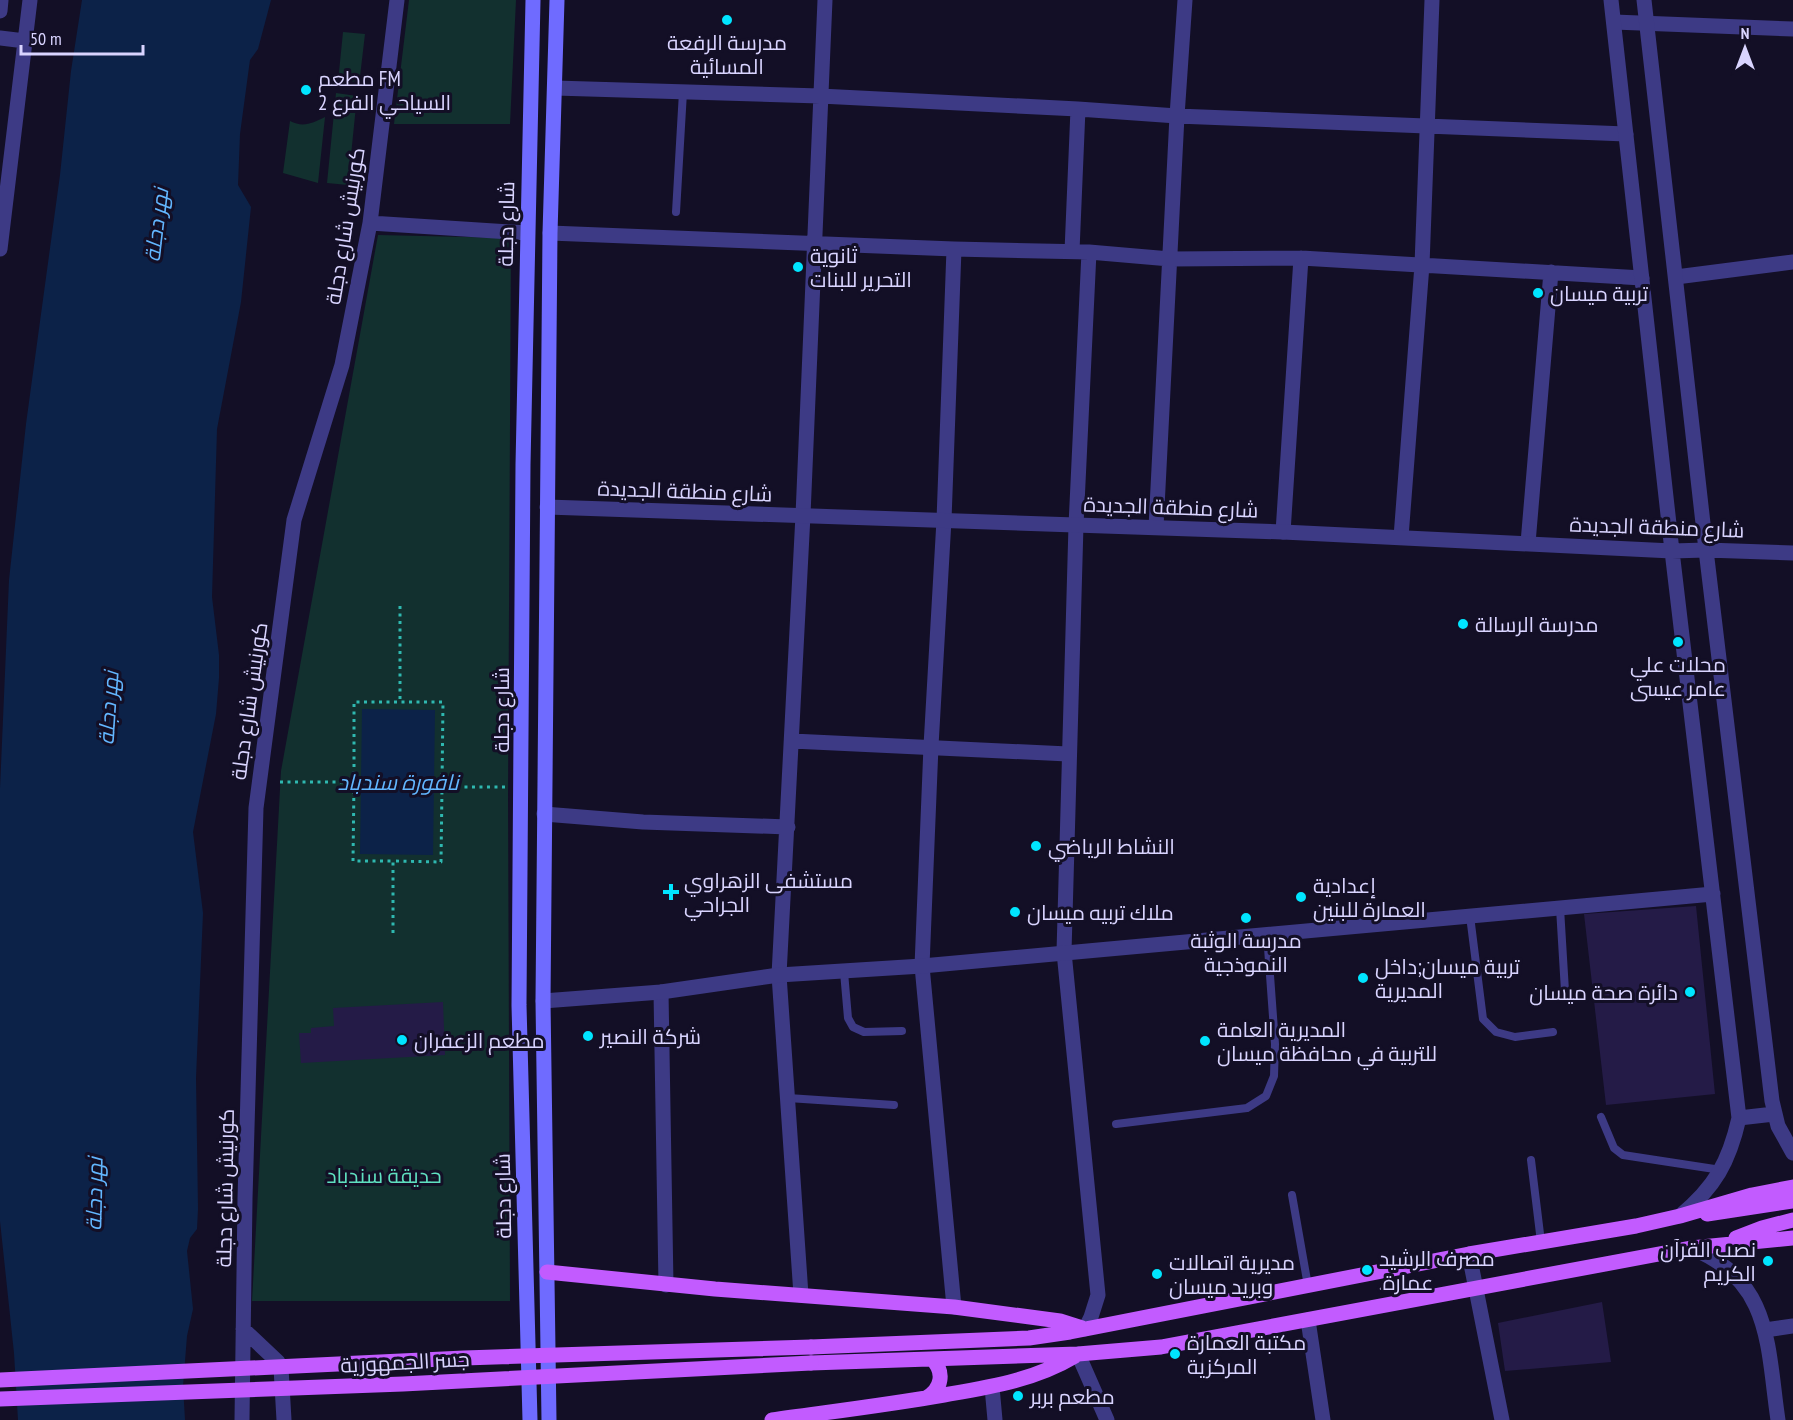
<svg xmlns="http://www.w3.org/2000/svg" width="1793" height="1420" viewBox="0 0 1793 1420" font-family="'PT Sans Narrow',Cairo,sans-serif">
<rect width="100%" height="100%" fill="#130f26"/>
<path fill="#12302f" d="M 409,0 L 516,0 L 510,124 L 394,124 Z
M 343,32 L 365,34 L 359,85 L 338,82 Z
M 336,93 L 357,96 L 348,185 L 327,183 Z
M 325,117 L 318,183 L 283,173 L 290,121 C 303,128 313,123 325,117 Z
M 378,235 L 511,238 L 508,797 L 510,1301 L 252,1301 L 281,771 Z"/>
<path fill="#0c2248" d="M 82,0 L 271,0 L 258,49 L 250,60 L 249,67 L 240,134 L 238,185 L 251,207 L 241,302 L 217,429 L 212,597 L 219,655 L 219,678 L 216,714 L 193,832 L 203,913 L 196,1078 L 198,1209 L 197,1229 L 190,1238 L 187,1251 L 193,1309 L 187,1336 L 183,1386 L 185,1420 L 18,1420 L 14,1353 L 0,1221 L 0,789 L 9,580 L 26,424 L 60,175 L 71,71 Z
M 362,709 L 435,710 L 433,855 L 360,854 Z"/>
<path fill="#241b47" d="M 1696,906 L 1715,1094 L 1606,1105 L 1584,914 Z
M 443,1002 L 445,1055 L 301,1063 L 299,1033 L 311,1033 L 311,1028 L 334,1026 L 333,1008 Z
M 1602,1302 L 1611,1362 L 1505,1371 L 1498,1323 Z"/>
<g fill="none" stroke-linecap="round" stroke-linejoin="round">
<path stroke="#2fb8b0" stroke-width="3" stroke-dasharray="3 4.5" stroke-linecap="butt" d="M 400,606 L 400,702
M 280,782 L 354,782 L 353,861 L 393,861
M 354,782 L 354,702 L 443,702 L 442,786
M 393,933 L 393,861 L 441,862 L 442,787 L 506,787"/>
<path stroke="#3d3a85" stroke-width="8" d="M 676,212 L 683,92
M 1560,908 L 1565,991
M 1470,916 L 1483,1019 L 1496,1032 L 1515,1037 L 1553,1032
M 844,972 L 848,1018 L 853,1027 L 864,1032 L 902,1031
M 788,1098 L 894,1105
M 1601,1117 L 1614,1148 L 1623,1155 L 1721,1170
M 1116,1124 L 1247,1108 L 1266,1096 L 1274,1076 L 1275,1044 L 1267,934
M 1531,1160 L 1541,1242
M 1292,1195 L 1308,1286"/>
<path stroke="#3d3a85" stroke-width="15" d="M 1614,22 L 1793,29
M 555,88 L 820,96 L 1078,109 L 1177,116 L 1626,134
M 370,223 L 527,233
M 550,233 L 954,249 L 1089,252 L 1170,259 L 1301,258 L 1642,278
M 954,249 L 944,520 L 931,746 L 922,966 L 954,1307
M 1072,251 L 1078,109
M 1676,277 L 1793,262
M 1156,527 L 1177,116 L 1185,0
M 1283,532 L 1301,258
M 1401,537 L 1422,265 L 1432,0
M 1528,543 L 1551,272
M 792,741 L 1068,754
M 544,814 L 643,822 L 788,827
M 661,992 L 666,1285
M 1469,1254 L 1502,1420
M 801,1295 L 779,975 L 803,515 L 825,0
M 1308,1320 L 1323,1420
M 243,1329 L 278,1362 L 281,1368 L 284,1420
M 1085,1329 L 1091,1317 L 1098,1295 L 1064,952 L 1076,525 L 1089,252
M 1078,1354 L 1107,1420
M 992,1387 L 995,1420
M 242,1420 L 245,1199 L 256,808 L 294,520 L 342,365 L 370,223 L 397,0"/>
<path stroke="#3d3a85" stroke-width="15" d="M 1611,0 L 1672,551 L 1739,1118 C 1729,1162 1715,1187 1680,1216
M 1644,0 L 1706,550 L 1772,1101 L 1778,1126 L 1793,1153
M 0,11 L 1,0
M 0,38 L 25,41
M 0,249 L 30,0
M 547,507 L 1283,532 L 1672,551 L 1706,550 L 1793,553
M 543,1001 L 661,992 L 779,975 L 922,966 L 1713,894
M 1739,1118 L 1774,1114
M 1691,1248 C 1772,1280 1767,1346 1778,1420
M 1765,1330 L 1793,1326"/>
<path stroke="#6f6bff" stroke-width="15" d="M 530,1420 L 519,1005 L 523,465 L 533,0
M 549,1420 L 543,1001 L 550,233 L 557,0"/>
<path stroke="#c25bff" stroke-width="15" d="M 1707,1214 L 1793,1201
M 1736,1238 L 1762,1228 L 1793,1220
M 547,1272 L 715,1289 L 954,1307 L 1060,1321 L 1082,1328
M 811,1347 L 1029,1338 L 1070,1332 L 1469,1254 L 1636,1226 L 1680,1216 L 1752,1195 L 1793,1187
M 811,1363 L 1078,1354 L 1161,1347 L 1691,1248 L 1793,1238
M 926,1398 C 942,1389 945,1372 932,1359
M 772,1420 C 829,1412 887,1405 944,1395 C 990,1387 1035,1380 1075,1356"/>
<path stroke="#c25bff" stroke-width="15" d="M 0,1380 L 464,1358 L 811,1347
M 0,1399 L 403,1384 L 811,1363"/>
</g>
<g fill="#00e5ff" stroke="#130f26" stroke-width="2">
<circle cx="727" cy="20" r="6"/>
<circle cx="306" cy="90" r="6"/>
<circle cx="798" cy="267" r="6"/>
<circle cx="1538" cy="293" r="6"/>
<circle cx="1463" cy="624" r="6"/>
<circle cx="1678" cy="642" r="6"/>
<circle cx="1036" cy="846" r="6"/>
<path d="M668 883h6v6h6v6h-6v6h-6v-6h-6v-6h6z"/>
<circle cx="1301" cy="897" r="6"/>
<circle cx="1015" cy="912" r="6"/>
<circle cx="1246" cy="918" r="6"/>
<circle cx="1363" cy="978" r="6"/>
<circle cx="1690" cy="992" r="6"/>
<circle cx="588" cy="1036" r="6"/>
<circle cx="402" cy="1040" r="6"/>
<circle cx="1205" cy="1041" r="6"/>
<circle cx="1768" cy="1261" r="6"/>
<circle cx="1367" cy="1270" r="6"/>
<circle cx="1157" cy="1274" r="6"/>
<circle cx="1175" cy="1354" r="6"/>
<circle cx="1018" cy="1396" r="6"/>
</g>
<g text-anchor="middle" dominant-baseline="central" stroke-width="6" stroke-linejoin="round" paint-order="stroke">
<g font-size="21" fill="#d9d4ff" stroke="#130f26" text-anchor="start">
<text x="727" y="42" text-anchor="middle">مدرسة الرفعة<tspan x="727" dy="24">المسائية</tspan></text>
<text x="318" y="78">مطعم FM<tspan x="318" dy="24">السياحي الفرع 2</tspan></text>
<text x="810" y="255">ثانوية<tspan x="810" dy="24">التحرير للبنات</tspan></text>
<text x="1550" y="293">تربية ميسان</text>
<text x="1475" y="624">مدرسة الرسالة</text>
<text x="1678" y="664" text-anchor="middle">محلات علي<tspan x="1678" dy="24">عامر عيسى</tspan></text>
<text x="1048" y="846">النشاط الرياضي</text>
<text x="684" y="880">مستشفى الزهراوي<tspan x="684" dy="24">الجراحي</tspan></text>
<text x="1313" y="885">إعدادية<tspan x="1313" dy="24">العمارة للبنين</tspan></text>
<text x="1027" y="912">ملاك تربيه ميسان</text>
<text x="1246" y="940" text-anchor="middle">مدرسة الوثبة<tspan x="1246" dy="24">النموذجية</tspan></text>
<text x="1375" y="966">تربية ميسان;داخل<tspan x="1375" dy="24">المديرية</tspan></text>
<text x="1678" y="992" text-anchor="end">دائرة صحة ميسان</text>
<text x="1217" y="1029">المديرية العامة<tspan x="1217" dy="24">للتربية في محافظة ميسان</tspan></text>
<text x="600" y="1036">شركة النصير</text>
<text x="414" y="1040">مطعم الزعفران</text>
<text x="1756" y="1249" text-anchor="end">نصب القرآن<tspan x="1756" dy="24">الكريم</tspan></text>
<text x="1379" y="1258">مصرف الرشيد<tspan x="1379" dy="24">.عمارة</tspan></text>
<text x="1169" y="1262">مديرية اتصالات<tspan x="1169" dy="24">وبريد ميسان</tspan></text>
<text x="1187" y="1342">مكتبة العمارة<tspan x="1187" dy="24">المركزية</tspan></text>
<text x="1030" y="1396">مطعم بربر</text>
</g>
<g font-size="21" fill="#d9d4ff" stroke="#130f26">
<text transform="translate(506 224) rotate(-89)">شارع دجلة</text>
<text transform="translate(345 226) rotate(-81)">كورنيش شارع دجلة</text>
<text transform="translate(685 491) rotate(2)">شارع منطقة الجديدة</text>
<text transform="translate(1171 507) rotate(2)">شارع منطقة الجديدة</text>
<text transform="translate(1657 527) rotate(2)">شارع منطقة الجديدة</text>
<text transform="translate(249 701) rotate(-82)">كورنيش شارع دجلة</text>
<text transform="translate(501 710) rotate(-90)">شارع دجلة</text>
<text transform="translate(225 1188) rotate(-89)">كورنيش شارع دجلة</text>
<text transform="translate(503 1196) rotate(-91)">شارع دجلة</text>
<text transform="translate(405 1362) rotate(-3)">جسر الجمهورية</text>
</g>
<g font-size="21" fill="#5fe0c0" stroke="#130f26">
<text x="384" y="1175">حديقة سندباد</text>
</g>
<g font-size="22" font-style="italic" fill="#62b6ff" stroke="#130f26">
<text transform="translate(156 225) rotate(-83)">نهر دجلة</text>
<text transform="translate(108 708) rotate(-86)">نهر دجلة</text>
<text x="398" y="782">نافورة سندباد</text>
<text transform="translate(94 1194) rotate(-89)">نهر دجلة</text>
</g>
</g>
<g transform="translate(1745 48)" stroke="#130f26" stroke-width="4.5" paint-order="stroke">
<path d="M0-4.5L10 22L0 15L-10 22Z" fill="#d9d4ff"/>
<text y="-9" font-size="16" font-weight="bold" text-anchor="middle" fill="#d9d4ff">N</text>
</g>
<path d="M21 45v9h122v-9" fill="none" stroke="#d9d4ff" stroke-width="3"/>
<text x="30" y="45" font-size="18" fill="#d9d4ff" stroke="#130f26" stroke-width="4.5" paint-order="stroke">50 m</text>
</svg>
